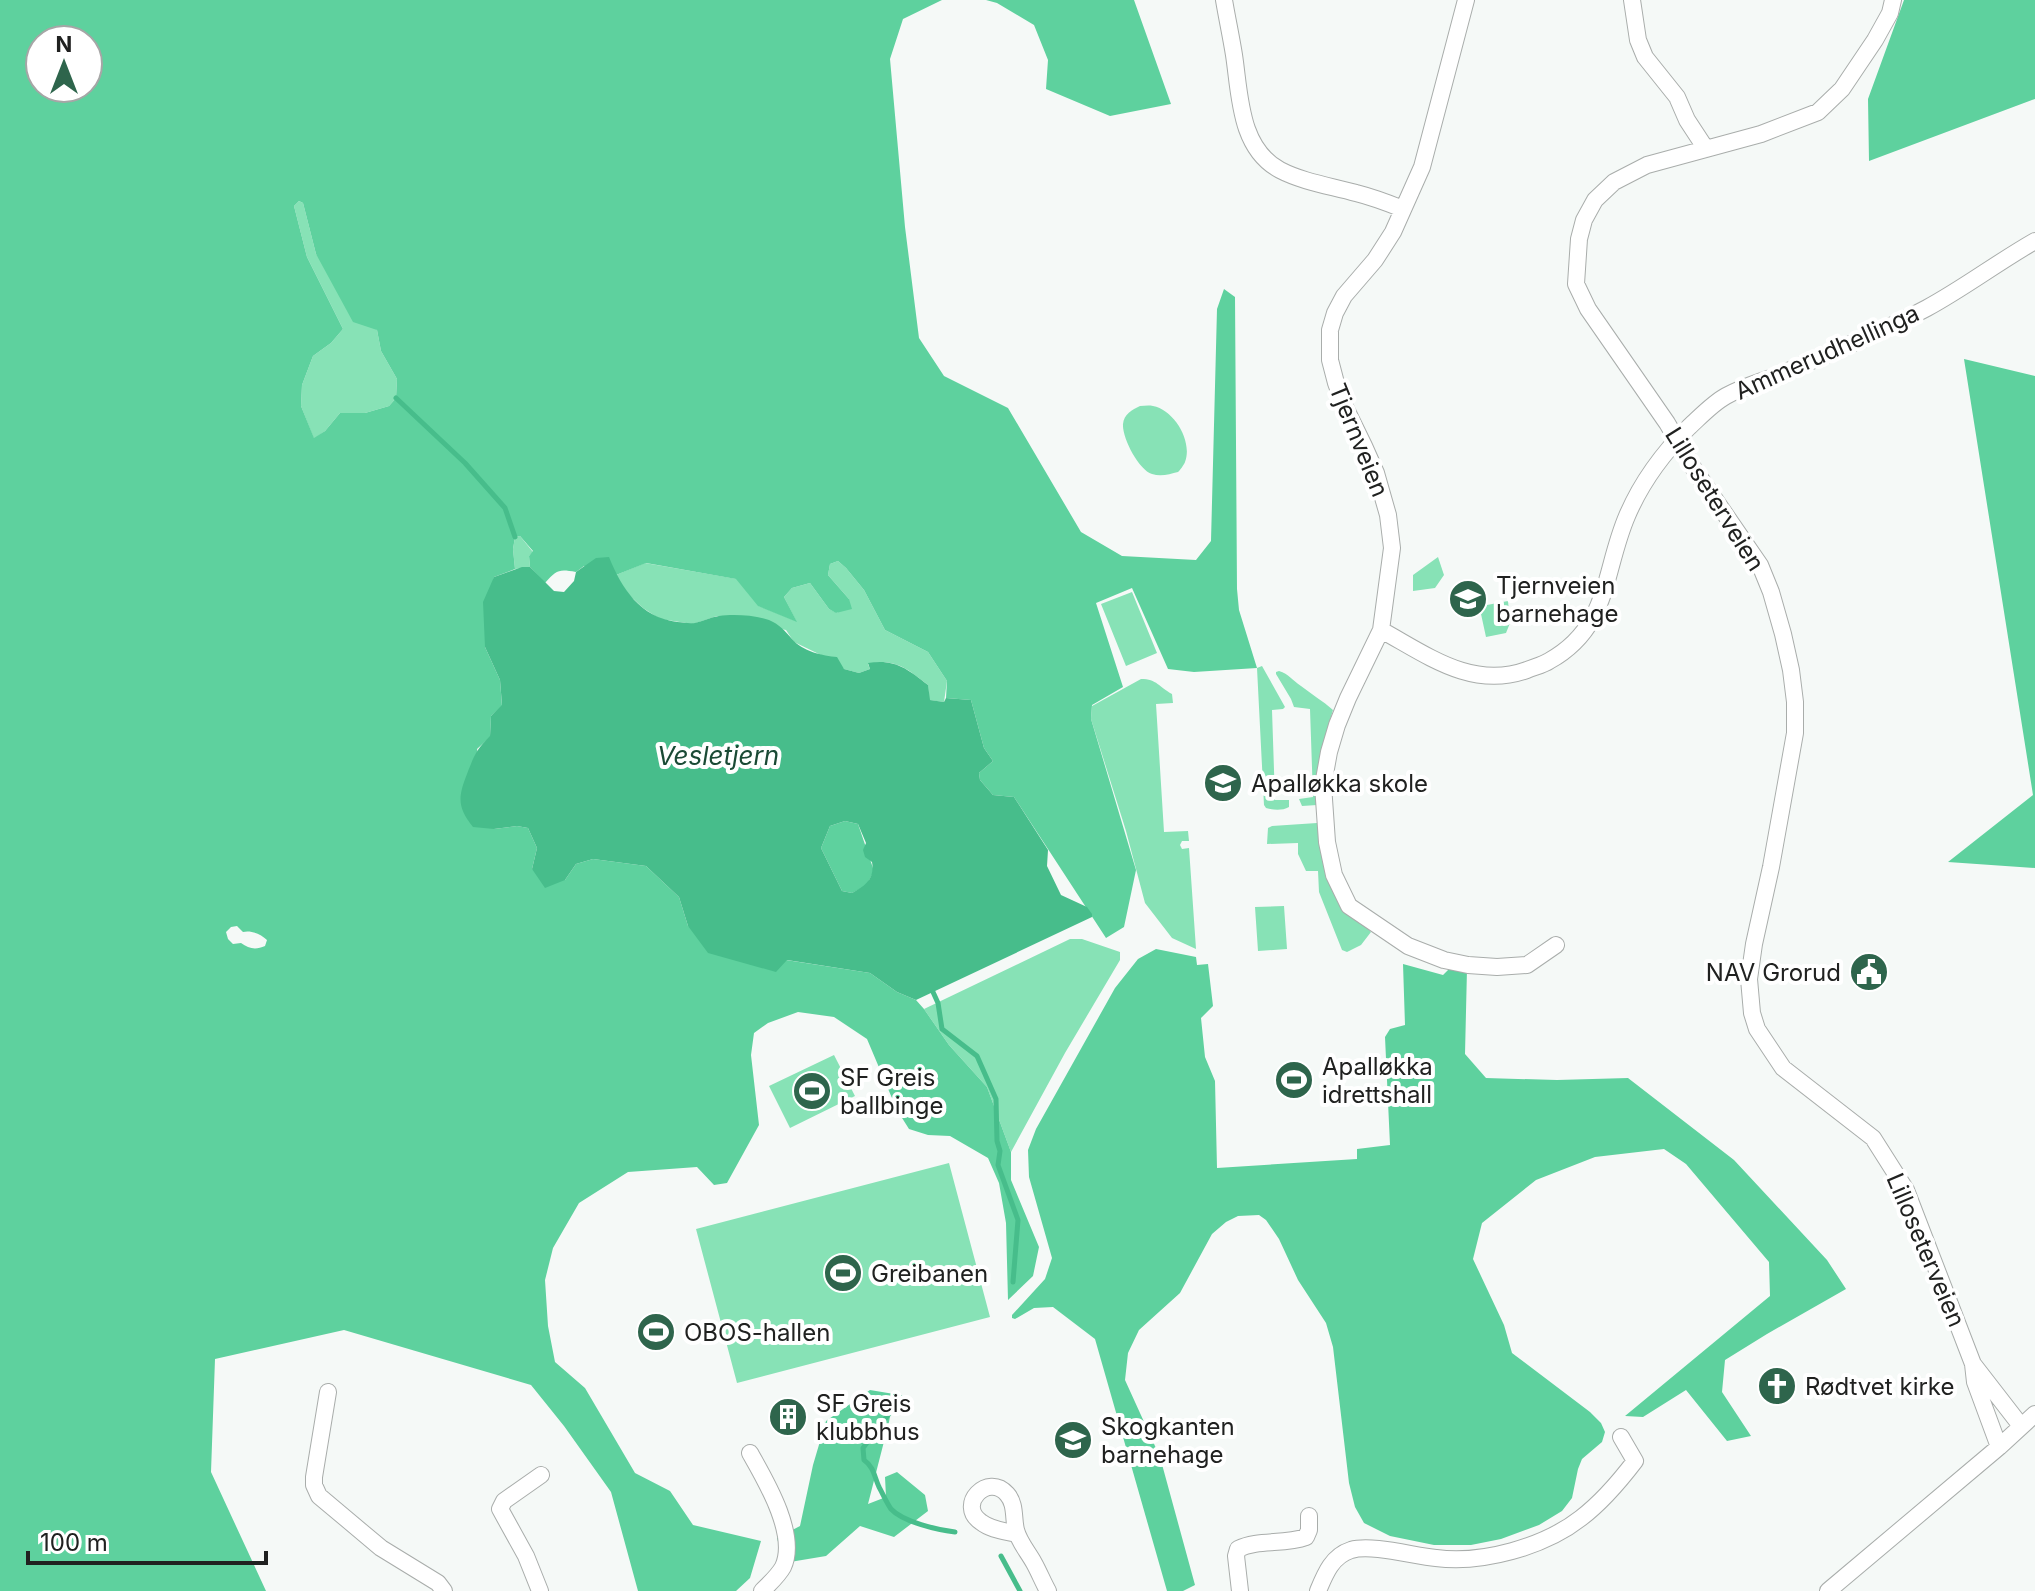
<svg xmlns="http://www.w3.org/2000/svg" width="2035" height="1591" viewBox="0 0 2035 1591" font-family="Inter,sans-serif">
<rect width="100%" height="100%" fill="#f5f9f7"/>
<path fill="#87e2b6" d="M 299,201 L 303,203 L 316,254 L 377,330 L 381,351 L 397,379 L 396,398 L 389,406 L 365,413 L 340,413 L 325,431 L 314,439 L 301,406 L 302,385 L 313,356 L 331,343 L 343,329 L 307,257 L 294,206 Z
M 1140,406 C 1144,406 1148,405 1153,406 C 1174,410 1193,441 1185,462 C 1185,463 1179,472 1178,472 C 1170,474 1161,477 1152,474 C 1139,470 1122,438 1123,424 C 1124,414 1132,410 1140,406 Z
M 520,536 L 533,552 L 529,556 L 530,567 L 515,569 L 513,549 L 515,537 Z
M 1438,557 L 1444,575 L 1435,588 L 1413,591 L 1413,575 Z
M 838,561 L 846,568 L 864,590 L 885,630 L 928,652 L 947,681 L 944,702 L 929,700 L 928,685 C 907,669 896,658 868,664 L 870,669 L 859,673 L 844,669 L 823,656 L 794,642 L 786,630 L 717,616 L 693,624 L 660,619 L 643,608 L 627,593 L 616,575 L 645,563 L 737,579 L 759,606 L 796,621 L 784,597 L 792,588 L 810,583 L 829,609 L 837,613 L 849,599 L 828,575 L 830,564 Z
M 1132,592 L 1157,653 L 1126,666 L 1101,604 Z
M 1508,601 L 1510,623 L 1506,633 L 1486,637 L 1481,614 L 1487,605 Z
M 1262,666 L 1285,707 L 1283,709 L 1272,710 L 1275,800 L 1289,800 L 1289,807 C 1282,811 1273,810 1266,808 L 1264,805 L 1257,668 Z
M 1279,671 C 1289,674 1292,680 1301,686 C 1311,694 1323,701 1333,710 C 1323,743 1317,770 1317,805 L 1302,806 L 1299,799 L 1313,797 L 1310,709 L 1294,707 L 1291,699 L 1276,674 L 1276,672 Z
M 1141,679 C 1157,679 1159,687 1172,694 L 1173,703 L 1156,704 L 1164,832 L 1188,831 L 1189,841 L 1182,841 L 1180,845 L 1182,849 L 1189,848 L 1196,949 L 1172,938 L 1145,903 L 1126,831 L 1091,719 L 1092,706 Z
M 1317,823 L 1324,856 L 1360,921 L 1371,932 L 1361,945 L 1347,952 L 1342,950 L 1319,892 L 1318,871 L 1306,871 L 1298,854 L 1298,843 L 1267,844 L 1268,828 L 1272,826 Z
M 1284,906 L 1287,949 L 1258,951 L 1255,907 Z
M 1070,939 L 1082,939 L 1120,952 L 1120,960 L 1065,1053 L 1011,1152 L 987,1087 L 949,1045 L 924,1009 Z
M 834,1055 L 855,1096 L 790,1128 L 769,1086 Z
M 949,1163 L 990,1317 L 737,1383 L 696,1229 Z"/>
<path fill="#5ed19e" fill-rule="evenodd" d="M 0,0 L 942,0 L 903,19 L 890,59 L 905,227 L 919,338 L 944,376 L 1008,408 L 1081,532 L 1122,556 L 1196,560 L 1211,541 L 1217,309 L 1224,289 L 1235,297 L 1237,589 L 1239,610 L 1257,668 L 1194,672 L 1168,669 L 1132,588 L 1096,603 L 1123,687 L 1092,705 L 1091,719 L 1136,870 L 1124,927 L 1106,938 L 1014,797 L 993,795 L 980,780 L 979,773 L 993,761 L 984,748 L 971,700 L 946,698 L 947,681 L 928,652 L 885,630 L 864,590 L 846,568 L 838,561 L 830,564 L 828,575 L 849,599 L 852,609 L 836,613 L 829,609 L 810,583 L 792,588 L 784,597 L 797,622 L 758,606 L 736,579 L 646,563 L 616,575 L 584,566 L 576,572 C 558,569 557,570 545,583 L 530,567 L 529,556 L 533,551 L 520,536 L 515,537 L 513,549 L 515,569 L 494,577 L 485,647 L 500,680 L 502,706 L 491,716 L 490,737 L 477,749 L 494,829 L 517,826 L 528,828 L 537,848 L 532,869 L 565,880 L 576,864 L 593,859 L 646,866 L 679,897 L 688,926 L 786,960 L 870,973 L 897,992 L 916,1000 L 924,1009 L 949,1045 L 987,1087 L 1011,1152 L 1011,1180 L 1039,1247 L 1033,1276 L 1008,1300 L 1006,1223 L 999,1183 L 988,1158 L 950,1136 L 928,1135 L 909,1129 L 897,1110 L 867,1039 L 834,1017 L 798,1012 L 768,1023 L 754,1033 L 751,1055 L 759,1125 L 727,1183 L 714,1185 L 697,1167 L 628,1172 L 579,1203 L 553,1248 L 545,1280 L 548,1326 L 555,1362 L 585,1388 L 635,1473 L 670,1491 L 693,1525 L 761,1541 L 750,1578 L 736,1591 L 638,1591 L 611,1492 L 564,1426 L 531,1385 L 344,1330 L 215,1359 L 211,1472 L 266,1591 L 0,1591 ZM 40,40 L 88,40 L 88,88 L 40,88 ZM 299,201 L 303,203 L 316,254 L 353,322 L 377,330 L 381,351 L 397,379 L 396,398 L 389,406 L 365,413 L 340,413 L 325,431 L 314,438 L 301,406 L 302,385 L 313,356 L 331,343 L 343,329 L 307,257 L 294,206 ZM 237,926 L 243,932 C 251,930 261,934 267,940 L 265,946 C 256,950 249,949 241,943 L 233,944 L 228,939 L 226,932 L 231,927 Z
M 986,0 L 1134,0 L 1171,104 L 1110,116 L 1046,89 L 1048,60 L 1034,25 L 997,3 Z
M 1904,0 L 2035,0 L 2035,99 L 1869,161 L 1868,99 Z
M 1964,359 L 2035,376 L 2035,868 L 1948,862 L 2033,795 Z
M 845,821 L 858,824 L 874,871 L 866,886 L 852,893 L 842,891 L 821,848 L 830,826 Z
M 1156,949 L 1196,957 L 1197,965 L 1208,964 L 1213,1006 L 1201,1018 L 1205,1057 L 1215,1081 L 1217,1168 L 1357,1159 L 1357,1149 L 1390,1145 L 1385,1037 L 1390,1029 L 1405,1025 L 1403,964 L 1443,975 L 1452,966 L 1467,969 L 1465,1054 L 1486,1078 L 1557,1080 L 1628,1078 L 1734,1160 L 1827,1260 L 1846,1289 L 1767,1334 L 1725,1360 L 1722,1392 L 1751,1436 L 1727,1441 L 1686,1390 L 1643,1417 L 1625,1416 L 1770,1296 L 1769,1262 L 1686,1164 L 1664,1149 L 1595,1157 L 1536,1180 L 1482,1223 L 1473,1259 L 1504,1325 L 1512,1353 L 1590,1412 L 1601,1423 L 1605,1432 L 1602,1442 L 1582,1459 L 1578,1469 L 1572,1498 L 1562,1511 L 1539,1525 L 1501,1539 L 1471,1545 L 1434,1545 L 1390,1536 L 1364,1523 L 1355,1507 L 1349,1483 L 1333,1347 L 1326,1323 L 1298,1280 L 1279,1239 L 1266,1220 L 1259,1215 L 1238,1216 L 1226,1222 L 1212,1234 L 1180,1293 L 1139,1330 L 1128,1353 L 1125,1380 L 1160,1457 L 1195,1585 L 1183,1591 L 1167,1591 L 1095,1339 L 1053,1307 L 1034,1308 L 1015,1319 L 1012,1318 L 1012,1315 L 1045,1279 L 1052,1258 L 1029,1177 L 1028,1150 L 1036,1129 L 1115,988 L 1138,959 Z
M 870,1390 L 894,1394 L 889,1422 L 868,1504 L 886,1497 L 885,1477 L 897,1472 L 925,1495 L 928,1511 L 894,1537 L 860,1526 L 826,1556 L 790,1562 L 783,1560 L 777,1538 L 800,1526 L 813,1465 L 826,1421 Z"/>
<path fill="#47bd8b" fill-rule="evenodd" d="M 609,557 C 622,589 640,617 677,622 C 683,622 689,624 695,623 C 703,621 711,617 719,616 C 733,614 755,615 769,620 C 779,624 785,631 792,639 C 802,651 823,656 837,657 L 844,669 L 859,673 L 870,669 L 868,663 C 896,659 907,669 928,685 L 930,700 L 944,702 L 946,698 L 971,700 L 984,748 L 993,761 L 979,773 L 980,780 L 993,795 L 1014,797 L 1048,850 L 1047,866 L 1061,895 L 1087,907 L 1092,914 L 1092,917 L 916,1000 L 897,992 L 870,973 L 787,960 L 776,972 L 708,953 L 688,926 L 679,897 L 646,866 L 593,859 L 576,864 L 565,880 L 545,888 L 532,869 L 537,848 L 528,828 L 517,826 L 494,829 L 473,827 C 457,807 458,797 467,774 C 474,756 476,750 490,736 L 491,716 L 502,705 L 500,680 L 485,647 L 483,602 L 494,577 L 522,567 L 530,567 L 554,591 L 564,592 L 574,581 L 576,572 L 596,558 ZM 845,821 L 858,824 L 866,843 L 863,850 L 865,857 L 872,862 C 875,878 866,886 852,893 L 842,891 L 821,848 L 830,826 Z"/>
<g fill="none" stroke-linecap="round" stroke-linejoin="round">
<path stroke="#47bd8b" stroke-width="5" d="M 396,398 L 465,463 L 505,508 L 515,537
M 933,992 L 938,1003 L 942,1029 L 977,1056 L 996,1099 L 997,1141 L 1000,1151 L 998,1165 L 1018,1220 L 1013,1282
M 901,1398 L 863,1448 L 864,1460 C 874,1467 874,1476 879,1487 C 883,1494 886,1502 891,1509 C 903,1522 938,1530 955,1532
M 1001,1556 L 1020,1591"/>
<g stroke="#a9adab" stroke-width="18">
<path id="street" d="M 1224,0 C 1227,18 1231,36 1234,55 C 1240,94 1239,148 1280,170 C 1303,182 1331,186 1356,193 C 1372,197 1388,203 1403,209
M 1466,0 L 1422,167 L 1393,232 L 1375,260 L 1344,296 L 1335,313 L 1330,330 L 1330,360 L 1336,383 L 1344,405 L 1364,446 L 1376,473 L 1388,515 L 1392,548 L 1381,630 L 1348,698 L 1337,725 L 1329,752 L 1323,785 L 1327,842 L 1334,875 L 1349,906 L 1408,946 L 1444,960 L 1468,965 L 1497,967 L 1527,965 L 1556,945
M 1632,0 L 1638,40 L 1645,57 L 1677,97 L 1687,120 L 1706,149
M 1893,0 L 1890,13 L 1875,40 L 1842,89 L 1818,112 L 1761,134 L 1647,165 L 1614,182 L 1595,200 L 1584,220 L 1579,239 L 1576,284 L 1588,309 L 1667,423 L 1694,469 L 1760,565 L 1771,592 L 1783,634 L 1791,670 L 1795,702 L 1795,733 L 1771,867 L 1754,944 L 1749,979 L 1752,1013 L 1757,1029 L 1783,1068 L 1873,1138 L 1906,1190 L 1973,1364
M 1381,630 C 1427,655 1472,690 1527,670 C 1534,667 1543,665 1549,661 C 1610,627 1603,572 1627,516 C 1641,483 1664,452 1689,427 C 1700,417 1713,403 1726,396 C 1746,385 1768,380 1788,371 C 1835,351 1882,332 1927,308 C 1964,288 1998,262 2035,241
M 328,1392 L 314,1477 L 314,1485 L 319,1496 L 381,1548 L 438,1583 L 444,1591
M 1999,1447 L 1975,1382 L 1973,1364 L 2021,1426
M 750,1453 C 766,1481 798,1535 783,1567 C 778,1576 769,1584 762,1591
M 1017,1534 C 1005,1531 991,1530 981,1522 C 956,1505 988,1472 1007,1494 C 1016,1504 1013,1518 1016,1530 C 1019,1542 1028,1552 1034,1563 C 1039,1572 1043,1582 1048,1591
M 540,1591 L 526,1556 L 500,1509 L 504,1501 L 541,1475
M 1240,1591 L 1236,1556 L 1238,1549 C 1258,1539 1284,1545 1306,1537 L 1309,1530 L 1309,1516
M 1318,1591 C 1325,1574 1332,1556 1351,1550 C 1372,1544 1414,1556 1436,1558 C 1482,1564 1544,1547 1581,1518 C 1602,1502 1619,1482 1635,1461 L 1621,1437
M 1828,1591 L 1999,1447 L 2035,1414"/>
</g>
<use href="#street" stroke="#fff" stroke-width="16"/>
</g>
<defs>
<g id="school-disc" transform="scale(2)"><circle r="9.5" fill="#2e654c" stroke="#fff"/><path d="M0-5L7-2L0 1L-7-2ZM-4 1L0 2.5L4 1V4Q0 6-4 4Z" fill="#fff"/></g>
<g id="civic-disc" transform="scale(2)"><circle r="9.5" fill="#2e654c" stroke="#fff"/><path d="M-.6-6.5H3V-4.5H.6V-3L4-1V1h2V6H-6V1h2V-1L-.6-3ZM-1.2 2.5V6h2.4V2.5Z" fill="#fff"/></g>
<g id="stadium-disc" transform="scale(2)"><circle r="9.5" fill="#2e654c" stroke="#fff"/><path d="M0-5a6.5 5 0 1 0 0 10a6.5 5 0 1 0 0-10ZM-3.5-1.8h7v3.6h-7Z" fill="#fff"/></g>
<g id="church-disc" transform="scale(2)"><circle r="9.5" fill="#2e654c" stroke="#fff"/><path d="M-1.2-6h2.4v3.5h3.3v2.4h-3.3V6h-2.4V-.1h-3.3v-2.4h3.3Z" fill="#fff"/></g>
<g id="building-disc" transform="scale(2)"><circle r="9.5" fill="#2e654c" stroke="#fff"/><path d="M-4-6H4V6H1V3H-1V6H-4ZM-2.5-4.3h1.7v1.8h-1.7ZM.8-4.3h1.7v1.8H.8ZM-2.5-1h1.7V.8h-1.7ZM.8-1h1.7V.8H.8Z" fill="#fff"/></g>
</defs>
<g fill-rule="evenodd">
<use href="#school-disc" x="1468" y="599"/>
<use href="#school-disc" x="1223" y="783"/>
<use href="#civic-disc" x="1869" y="972"/>
<use href="#stadium-disc" x="1294" y="1080"/>
<use href="#stadium-disc" x="812" y="1091"/>
<use href="#stadium-disc" x="843" y="1273"/>
<use href="#stadium-disc" x="656" y="1332"/>
<use href="#church-disc" x="1777" y="1386"/>
<use href="#building-disc" x="788" y="1417"/>
<use href="#school-disc" x="1073" y="1440"/>
</g>
<g text-anchor="middle" dominant-baseline="central" stroke-width="8" stroke-linejoin="round" paint-order="stroke">
<g font-size="24" fill="#202120" stroke="#fff">
<text transform="translate(1827 352) rotate(-24)">Ammerudhellinga</text>
<text transform="translate(1359 440) rotate(68)">Tjernveien</text>
<text transform="translate(1715 499) rotate(58)">Lilloseterveien</text>
<text transform="translate(1926 1250) rotate(67)">Lilloseterveien</text>
</g>
<g font-size="24" fill="#202120" stroke="#fff" text-anchor="start">
<text x="1496" y="585">Tjernveien<tspan x="1496" dy="28">barnehage</tspan></text>
<text x="1251" y="783">Apalløkka skole</text>
<text x="1841" y="972" text-anchor="end">NAV Grorud</text>
<text x="1322" y="1066">Apalløkka<tspan x="1322" dy="28">idrettshall</tspan></text>
<text x="840" y="1077">SF Greis<tspan x="840" dy="28">ballbinge</tspan></text>
<text x="871" y="1273">Greibanen</text>
<text x="684" y="1332">OBOS-hallen</text>
<text x="1805" y="1386">Rødtvet kirke</text>
<text x="816" y="1403">SF Greis<tspan x="816" dy="28">klubbhus</tspan></text>
<text x="1101" y="1426">Skogkanten<tspan x="1101" dy="28">barnehage</tspan></text>
</g>
<g font-size="26" font-style="italic" fill="#1a4a35" stroke="#fff">
<text x="718" y="755">Vesletjern</text>
</g>
</g>
<g transform="translate(64 64)"><circle r="38" fill="#ffffff" stroke="#a6a6a6" stroke-width="2"/>
<path d="M0-6L14 30L0 20L-14 30Z" fill="#2e654c"/>
<text y="-12" font-size="22" font-weight="bold" text-anchor="middle" fill="#202120">N</text>
</g>
<path d="M28 1551v12h238v-12" fill="none" stroke="#202120" stroke-width="4"/>
<text x="40" y="1551" font-size="24" fill="#202120" stroke="#ffffff" stroke-width="6" paint-order="stroke">100 m</text>
</svg>
